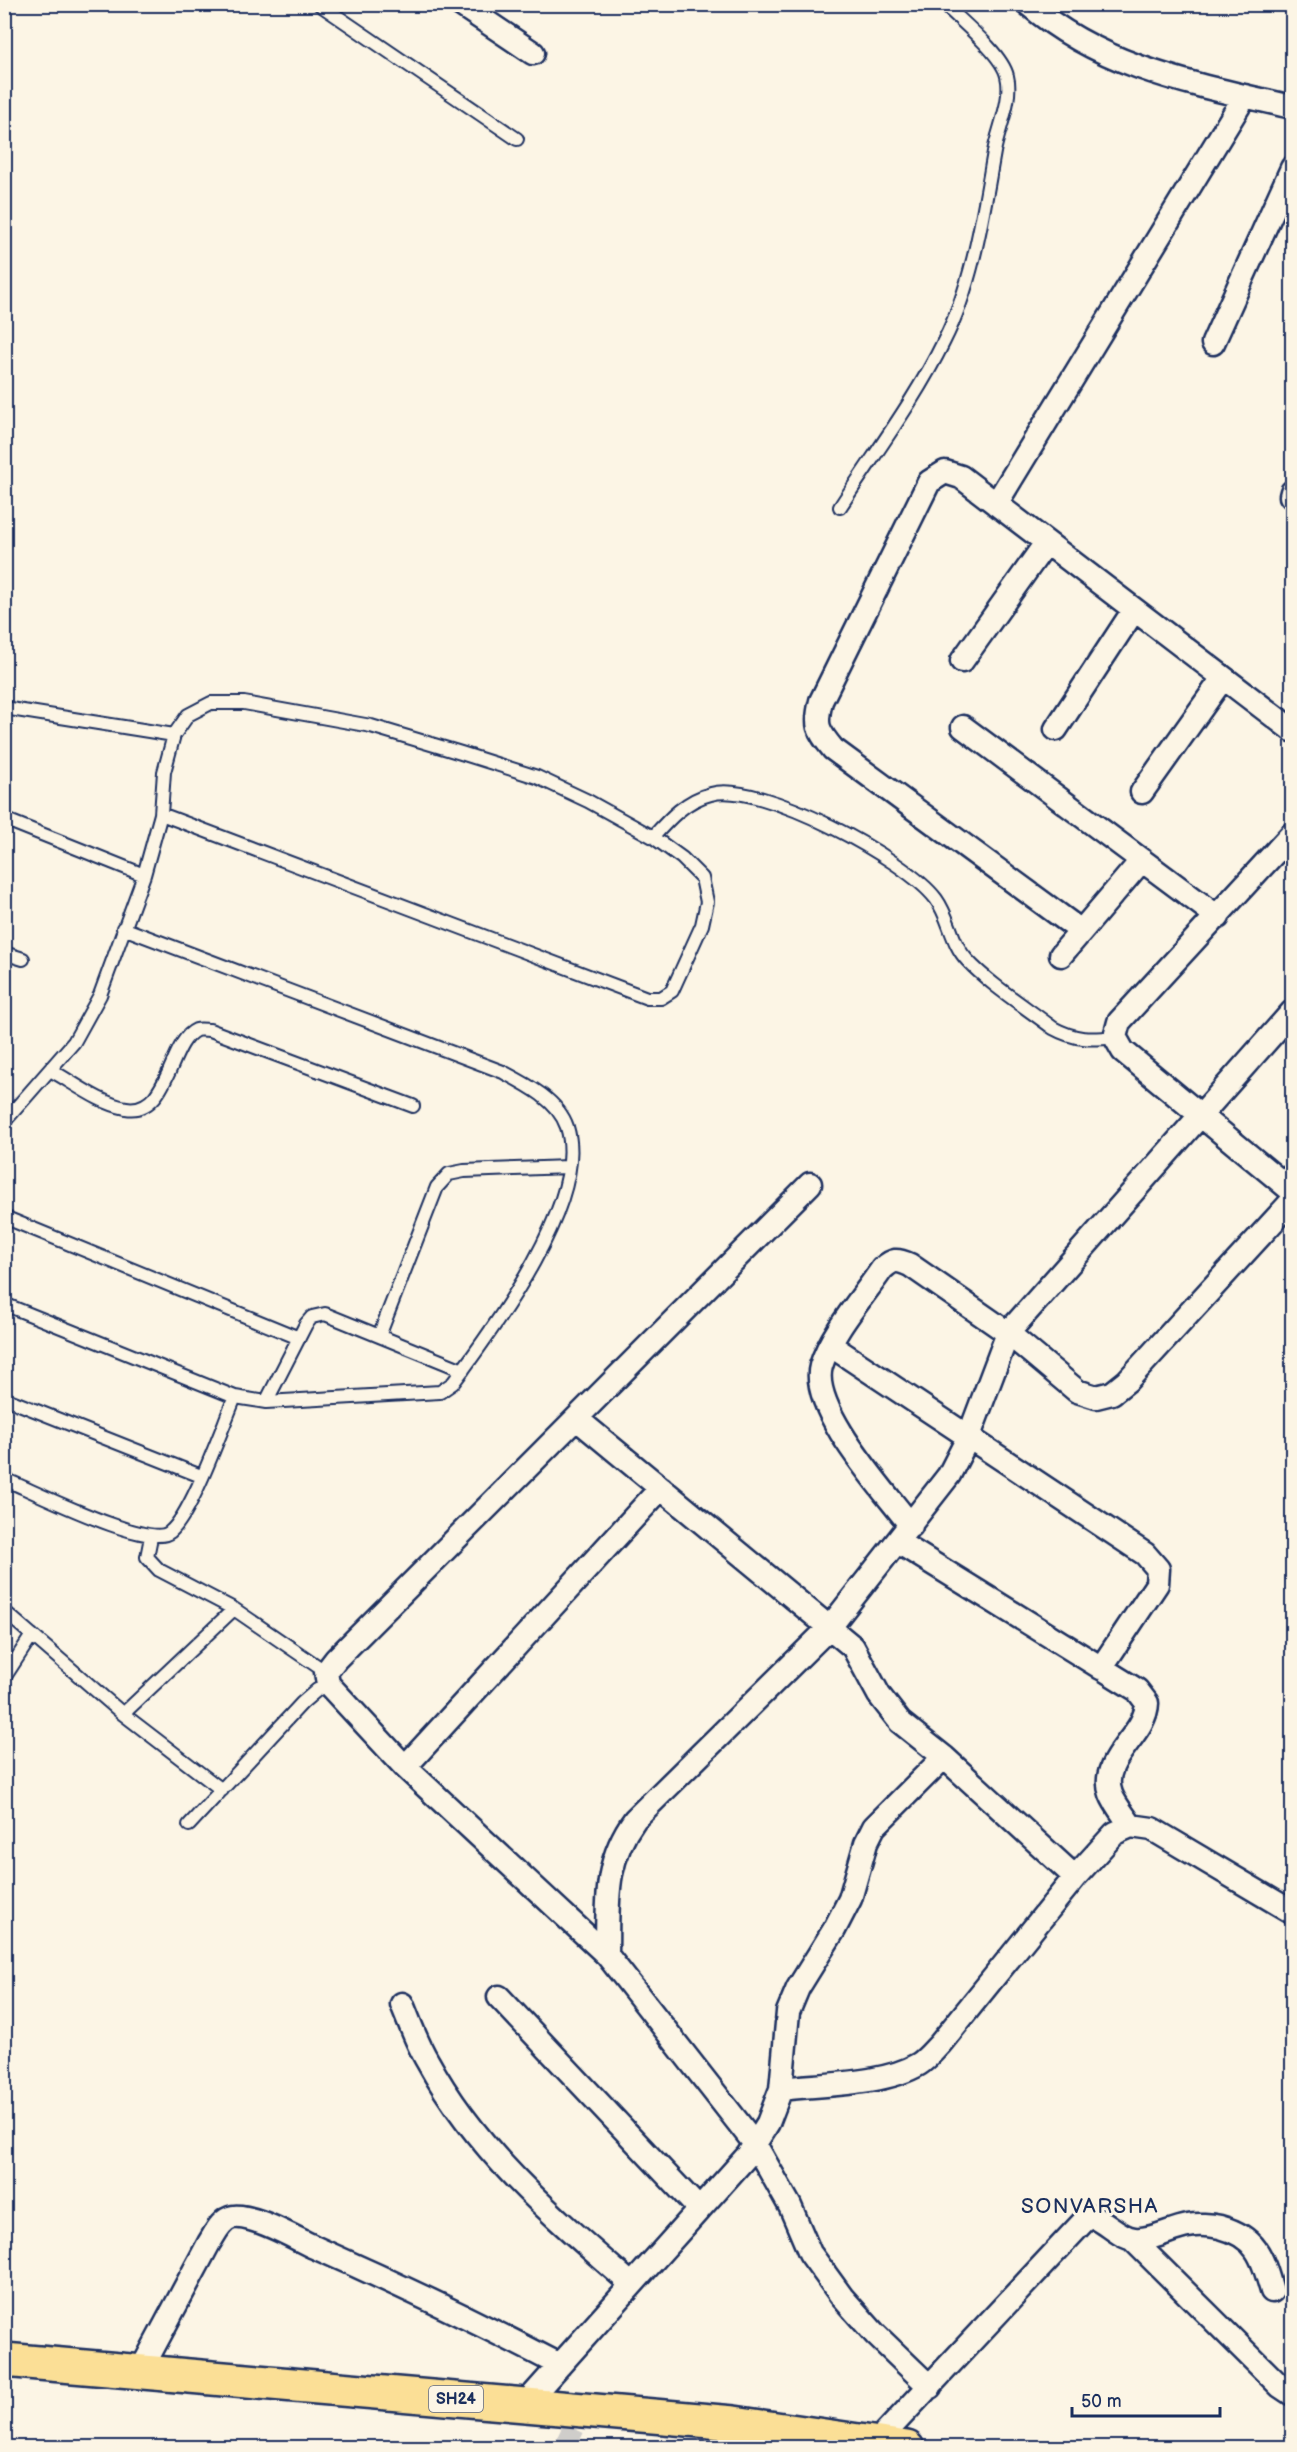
<svg xmlns="http://www.w3.org/2000/svg" width="1297" height="2452" viewBox="0 0 1297 2452" font-family="'Balsamiq Sans',sans-serif">
<rect width="100%" height="100%" fill="#fcf5e5"/>
<filter id="ink" filterUnits="userSpaceOnUse"><feTurbulence type="fractalNoise" baseFrequency=".0167" numOctaves="2"/><feDisplacementMap in="SourceGraphic" scale="12" xChannelSelector="R" yChannelSelector="G"/><feConvolveMatrix kernelMatrix="1 2 1 2 8 2 1 2 1" color-interpolation-filters="sRGB"/></filter>
<g filter="url(#ink)">
<g fill="none" stroke-linecap="round" stroke-linejoin="round">
<path stroke="#cfcdca" stroke-width="22" stroke-dasharray="22 11" stroke-linecap="butt" d="M 564,2448 L 582,2411"/>
<g stroke="#1b2f5e" stroke-width="16">
<path id="lane" d="M 319,4 L 517,139
M 840,507 C 875,453 916,399 944,341 C 973,284 983,214 994,152 C 998,129 1013,99 1007,76 C 1002,54 961,21 944,4
M 4,708 L 174,735
M 4,819 L 144,875
M 653,837 C 669,819 686,800 711,794 C 760,780 906,859 936,899 C 950,918 951,943 967,960 C 989,984 1027,1008 1053,1028 C 1075,1040 1091,1040 1115,1037
M 4,953 L 23,959
M 52,1071 C 74,1083 101,1104 126,1108 C 169,1115 169,1042 196,1030 C 200,1029 206,1030 210,1030 L 413,1106
M 4,1122 L 74,1042 L 100,995 L 144,875 L 161,814 L 164,772 L 174,735 L 188,715 L 211,703 L 244,703 L 371,726 L 461,753 L 537,777 L 588,801 L 653,837 L 682,858 L 702,878 L 707,902 L 702,925 L 672,991 L 661,998 L 647,998 L 161,814
M 4,1217 L 299,1338
M 4,1304 L 235,1397 L 266,1402 L 440,1392 L 453,1383 C 494,1328 590,1199 567,1127 C 558,1100 526,1084 503,1072 L 123,928
M 379,1336 L 437,1187 L 449,1174 L 464,1171 L 568,1167
M 4,1398 L 201,1476
M 266,1402 L 306,1324 L 312,1317 L 325,1314 L 463,1370
M 4,1479 C 32,1490 149,1550 170,1532 C 192,1514 222,1427 235,1397
M 151,1537 L 147,1557 L 159,1570 L 234,1609 L 326,1672
M 4,1611 L 123,1714 L 222,1790
M 4,1678 L 32,1635
M 123,1714 L 234,1609
M 189,1825 L 302,1703 L 317,1690 L 328,1684"/>
</g>
<g stroke="#1b2f5e" stroke-width="27">
<path id="street" d="M 460,4 L 533,53
M 1028,4 C 1103,69 1198,85 1292,107
M 1213,343 L 1292,168
M 1291,496 L 1292,492
M 996,504 L 1245,96
M 962,661 L 1046,543
M 963,727 L 1218,917
M 1056,729 L 1134,610
M 1142,792 L 1223,678
M 1292,834 L 1119,1022 L 1115,1037 L 1123,1051 L 1292,1191
M 1081,931 L 833,749 C 817,730 815,725 821,701 L 929,482 L 945,472 L 961,477 L 1292,730
M 1061,955 L 1142,860
M 810,1184 L 336,1659 L 326,1672 L 328,1684 L 405,1767 L 607,1955 L 755,2144 L 790,2206 L 810,2253 L 842,2297 L 875,2334 L 930,2387
M 830,1345 L 1145,1554 L 1158,1569 L 1157,1584 L 1101,1668
M 577,1419 L 853,1647 L 879,1695 L 900,1722 L 944,1757 L 1075,1877
M 911,1526 C 885,1491 809,1409 821,1366 C 831,1333 863,1297 882,1269 C 893,1259 897,1259 910,1265 L 1008,1333 L 1077,1391 L 1096,1397 L 1112,1393 L 1127,1381 L 1292,1201
M 898,1542 L 1137,1690 L 1147,1703 C 1146,1736 1098,1759 1111,1794 C 1115,1805 1125,1816 1131,1826
M 405,1767 L 661,1488
M 607,1955 C 608,1903 603,1863 635,1819 L 830,1627 L 949,1475 L 969,1436 L 1008,1333 L 1292,1012
M 499,1997 L 698,2208
M 402,2004 C 410,2023 417,2044 428,2062 C 477,2152 555,2218 631,2284
M 781,2089 C 822,2084 884,2085 919,2064 C 927,2059 933,2051 940,2044 L 1075,1877 L 1115,1833 L 1131,1826 L 1152,1829 L 1292,1912
M 1132,2239 L 1280,2386 L 1292,2394
M 140,2372 L 209,2243 C 215,2234 221,2219 233,2217 C 253,2214 295,2238 314,2247 C 398,2284 479,2323 560,2365
M 525,2404 L 748,2155 L 768,2123 L 781,2089 L 788,2012 L 798,1988 L 834,1930 L 850,1899 L 866,1843 L 874,1827 L 944,1757
M 877,2442 L 1085,2220 L 1094,2217 C 1108,2223 1119,2237 1134,2239 C 1152,2241 1170,2229 1188,2226 C 1197,2224 1211,2225 1220,2227 C 1257,2237 1262,2257 1272,2291"/>
</g>
<g stroke="#1b2f5e" stroke-width="38">
<path id="primary" d="M 4,2360 L 734,2423 L 907,2448"/>
</g>
<use href="#lane" stroke="#fcf5e5" stroke-width="12"/>
<use href="#street" stroke="#fcf5e5" stroke-width="22"/>
<use href="#primary" stroke="#fbdf96" stroke-width="33"/>
</g>
</g>
<g text-anchor="middle" dominant-baseline="central" stroke-width="6" stroke-linejoin="round" paint-order="stroke">
<rect fill="#fcf5e5" stroke="#5e6a86" stroke-width="1.5" x="429" y="2386" width="54" height="26" rx="4.5"/>
<g font-size="16" font-weight="bold" fill="#1b2f5e">
<text x="456" y="2399">SH24</text>
</g>
<g font-size="21" letter-spacing="1.5" fill="#1b2f5e" stroke="#fcf5e5">
<text x="1090" y="2206">SONVARSHA</text>
</g>
</g>
<rect width="1297" height="2452" fill="none" stroke="#fcf5e5" stroke-width="24"/>
<rect x="12" y="12" width="1273" height="2428" fill="none" stroke="#1b2f5e" stroke-width="2" filter="url(#ink)"/>
<path d="M1072 2407v9h148v-9" fill="none" stroke="#1b2f5e" stroke-width="3"/>
<text x="1081" y="2407" font-size="18" fill="#1b2f5e" stroke="#fcf5e5" stroke-width="4.5" paint-order="stroke">50 m</text>
</svg>
